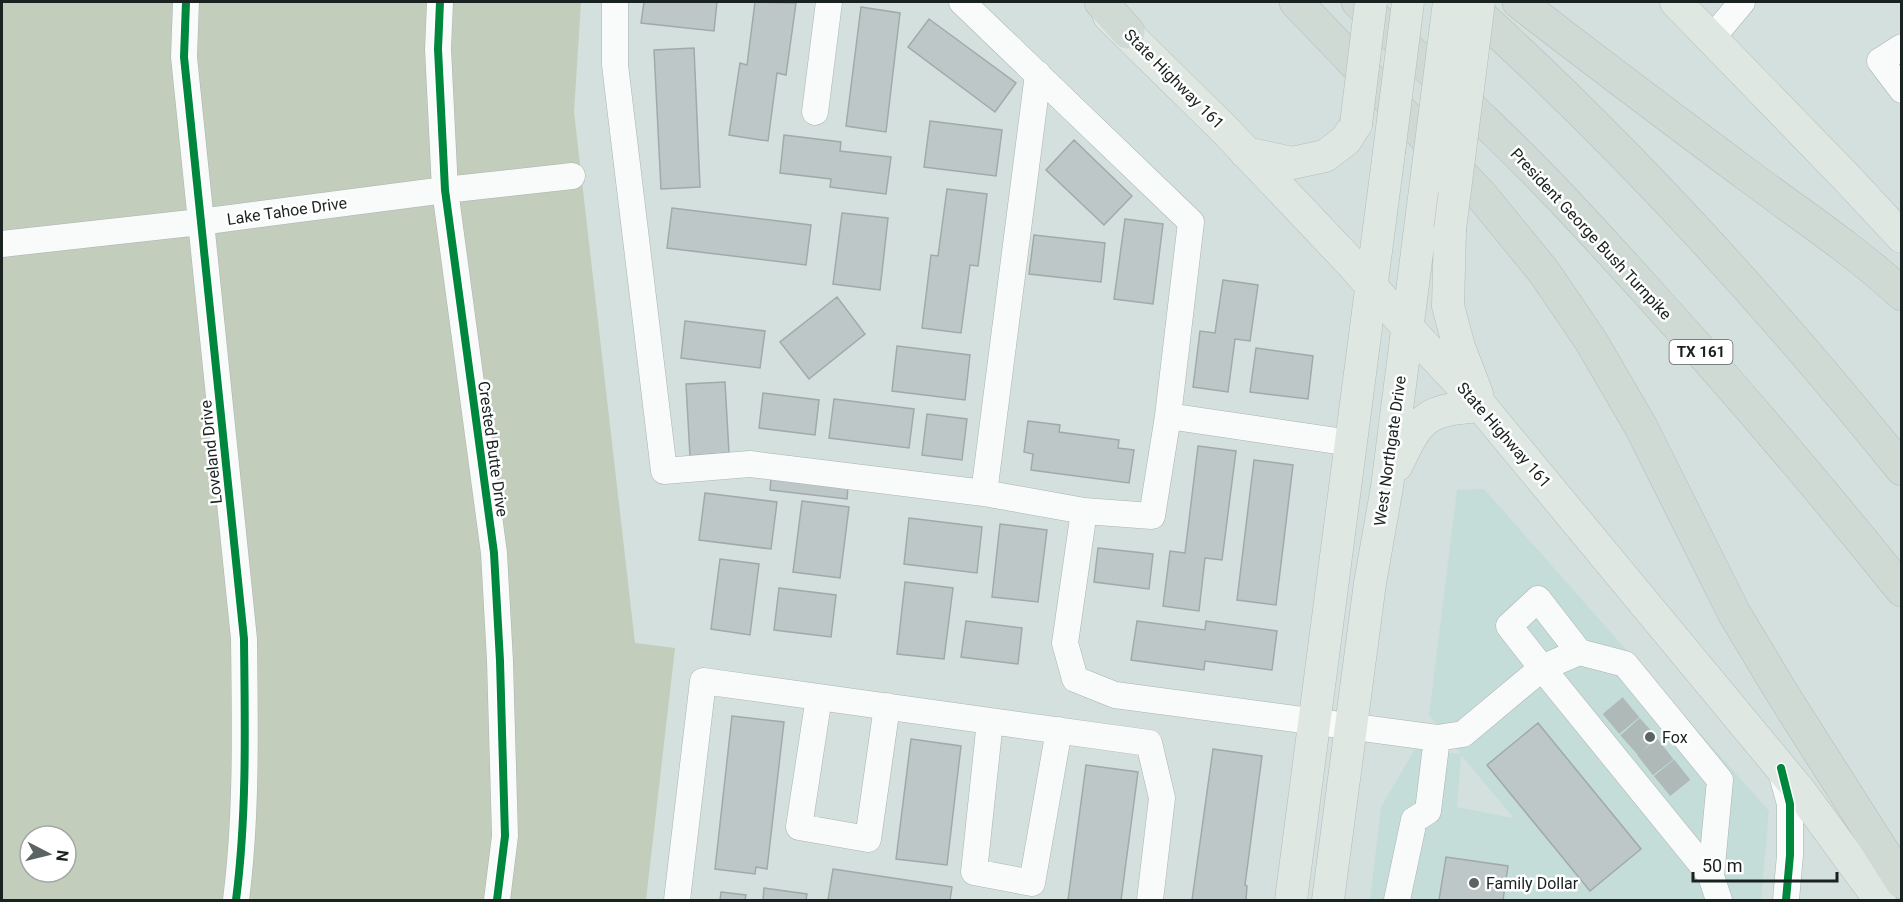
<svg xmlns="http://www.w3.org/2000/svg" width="1903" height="902" viewBox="0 0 1903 902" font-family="Roboto,sans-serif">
<rect width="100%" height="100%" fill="#d4e0de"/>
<path fill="#c4ddd8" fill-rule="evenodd" d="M 1484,489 L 1769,811 L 1761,900 L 1370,900 L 1381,807 L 1415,749 L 1461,754 L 1429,715 L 1457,490 ZM 1461,755 L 1513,817 L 1512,818 L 1457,807 Z"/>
<path fill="#c2cdbc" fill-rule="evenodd" d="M 2,2 L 581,2 L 574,112 L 635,643 L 675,648 L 646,900 L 2,900 ZM 30,836 L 66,836 L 66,872 L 30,872 Z"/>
<path fill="#bdc7c7" stroke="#a0aaa9" stroke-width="1.5" d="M 644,2 L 717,2 L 714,31 L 641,23 Z
M 755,2 L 796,3 L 786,75 L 777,73 L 768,141 L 729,135 L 740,63 L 747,65 Z
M 861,7 L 900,13 L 886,132 L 846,126 Z
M 929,19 L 1016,83 L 995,112 L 908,47 Z
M 694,48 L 700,187 L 661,189 L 654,50 Z
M 930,121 L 1002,130 L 996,176 L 924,167 Z
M 784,135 L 841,142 L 840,151 L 891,157 L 886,194 L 830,187 L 831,179 L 780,173 Z
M 1074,140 L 1132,196 L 1104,225 L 1046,170 Z
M 947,189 L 987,194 L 978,266 L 970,265 L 961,333 L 922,328 L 931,255 L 938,256 Z
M 672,208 L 811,225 L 806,265 L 667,248 Z
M 842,213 L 888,218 L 880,290 L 833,284 Z
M 1125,219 L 1163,224 L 1153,304 L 1114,299 Z
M 1034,235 L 1105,243 L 1101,282 L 1029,274 Z
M 1223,280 L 1258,285 L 1250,341 L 1235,339 L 1228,392 L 1193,387 L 1200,331 L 1215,333 Z
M 837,297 L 865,334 L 809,379 L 780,342 Z
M 685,321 L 765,331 L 760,368 L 681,358 Z
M 897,346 L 970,355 L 965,400 L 892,391 Z
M 1256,348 L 1313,356 L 1308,399 L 1250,392 Z
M 725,382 L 729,453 L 690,456 L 686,384 Z
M 763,393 L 819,400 L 815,435 L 759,428 Z
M 834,399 L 914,409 L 909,448 L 829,438 Z
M 927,414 L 967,419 L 962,460 L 922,455 Z
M 1028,421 L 1060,425 L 1059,432 L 1119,440 L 1118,448 L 1134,450 L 1129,483 L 1031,470 L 1033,454 L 1024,452 Z
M 1198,446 L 1236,451 L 1222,560 L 1205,558 L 1199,611 L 1163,606 L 1170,551 L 1185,553 Z
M 1254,460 L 1293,465 L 1276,605 L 1237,600 Z
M 771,478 L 848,487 L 847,499 L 770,490 Z
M 705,493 L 777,502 L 771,549 L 699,540 Z
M 802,501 L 849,507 L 840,578 L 793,572 Z
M 909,518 L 982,527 L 977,573 L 904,564 Z
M 1000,524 L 1047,530 L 1038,602 L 992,597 Z
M 1098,548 L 1153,554 L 1149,589 L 1094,582 Z
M 720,559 L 759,564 L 750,635 L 711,629 Z
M 905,582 L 953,588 L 944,659 L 897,654 Z
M 779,588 L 836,595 L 831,637 L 774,630 Z
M 966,621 L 1022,628 L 1018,664 L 961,657 Z
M 1137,621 L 1205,630 L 1206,621 L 1277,631 L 1272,670 L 1205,661 L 1204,670 L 1131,660 Z
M 732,716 L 784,722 L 767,869 L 756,867 L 755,874 L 715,869 Z
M 1538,723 L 1641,849 L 1590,891 L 1487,765 Z
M 911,739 L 961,746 L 947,865 L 896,859 Z
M 1213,749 L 1262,756 L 1245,885 L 1247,886 L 1246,900 L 1192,900 Z
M 1086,765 L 1138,772 L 1121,900 L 1068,900 Z
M 1446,857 L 1508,866 L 1503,900 L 1439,900 Z
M 833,869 L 952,887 L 950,900 L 828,900 Z
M 764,888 L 807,894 L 806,900 L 763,900 Z
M 721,892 L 746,895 L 745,900 L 720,900 Z"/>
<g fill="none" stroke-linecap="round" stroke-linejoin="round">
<path stroke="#afbab8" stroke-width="26" stroke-dasharray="26 13" stroke-linecap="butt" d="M 1611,724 L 1641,699
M 1629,745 L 1658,719
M 1645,765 L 1676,741
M 1662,786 L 1693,761"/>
<g stroke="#aab3b1" stroke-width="27">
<path id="minor" d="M 186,2 L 184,57 L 244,639 C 245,726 247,814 236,900
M 440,2 L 438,49 L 445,190 L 494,553 L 500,661 L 505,836 L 497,900
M 615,2 L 615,65 L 664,471 L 750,464 L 984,493 L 1084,511 L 1065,643 L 1075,679 L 1115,695 L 1437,738 L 1428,811 L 1414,820 L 1397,900
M 962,2 L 1191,222 L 1168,416 L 1351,443
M 1712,38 L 1742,2
M 1902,47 L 1880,61 L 1902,90
M 815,112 L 829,2
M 2,244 L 200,222 L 445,190 L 572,176
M 984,493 L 1038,74
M 1084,511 L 1152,516 L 1168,416
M 1579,652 L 1542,668 L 1509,626 L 1538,599 L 1579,652 L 1625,664 L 1720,780 L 1711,876
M 819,697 L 799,827 L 868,839 L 887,706
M 990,721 L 974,872 L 1032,883 L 1059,730
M 1437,738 L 1463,734 L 1542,668 L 1711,876 L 1719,900
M 1781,771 L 1790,804 L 1790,855 L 1786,900
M 677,900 L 703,681 L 1149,743 L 1162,798 L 1150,900"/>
</g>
<g stroke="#b5bbba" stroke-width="33">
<path id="major" d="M 1676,2 L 1845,176 L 1902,237
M 1109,16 L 1224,129 L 1352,264 L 1407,327 L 1481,406 L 1800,791 L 1880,900
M 1246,153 L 1292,163 L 1325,156 L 1346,140 L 1356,124
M 1450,229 L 1448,306 L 1459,347 L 1477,394
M 1397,465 C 1420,415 1427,410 1481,406
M 1291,900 L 1389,152
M 1328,900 L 1370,583 L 1387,487 L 1426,182"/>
</g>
<g stroke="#b5bbba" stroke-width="34">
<path id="highway" d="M 1101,2 L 1128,32
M 1296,2 L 1481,195 L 1544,272 L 1591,341 L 1641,427 L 1734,613 L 1782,693 L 1902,882
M 1358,2 C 1428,68 1500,133 1566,203 C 1683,328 1795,457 1902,590
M 1465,2 C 1623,144 1768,303 1902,469
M 1519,2 C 1596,62 1675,121 1754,180 C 1804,217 1855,251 1902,294"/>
</g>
<use href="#minor" stroke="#f9fafa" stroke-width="26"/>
<use href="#major" stroke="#dfe7e2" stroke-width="32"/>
<use href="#highway" stroke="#cedad3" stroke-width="33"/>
<g stroke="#b5bbba" stroke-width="33" stroke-linecap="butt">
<path id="major-bridge" d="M 1356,124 L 1371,2
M 1389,152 L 1408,2
M 1426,182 L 1449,2
M 1450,229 L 1479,2"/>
</g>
<use href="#major-bridge" stroke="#dfe7e2" stroke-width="32"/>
<g stroke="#fff" stroke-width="11">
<path id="cycleway" d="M 186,2 L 184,57 L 244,639 C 245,726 247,814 236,900
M 440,2 L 438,49 L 445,190 L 494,553 L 500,661 L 505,836 L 497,900
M 1781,768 L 1790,804 L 1790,855 L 1786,900"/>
</g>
<use href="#cycleway" stroke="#00873e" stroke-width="8"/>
</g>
<g fill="#5a6462" stroke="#fff" stroke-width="2">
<circle cx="1650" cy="737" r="6"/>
<circle cx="1474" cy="883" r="6"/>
</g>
<g text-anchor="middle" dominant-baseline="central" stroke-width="5" stroke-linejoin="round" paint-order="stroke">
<rect fill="#fff" stroke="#5e6463" stroke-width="1.5" x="1669.5" y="340" width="63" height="24" rx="4.5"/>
<g font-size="15" font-weight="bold" fill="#192220">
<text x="1701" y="352">TX 161</text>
</g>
<g font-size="16" fill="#192220" stroke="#fff">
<text transform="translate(1174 79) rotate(45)">State Highway 161</text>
<text transform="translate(287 211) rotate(-8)">Lake Tahoe Drive</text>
<text transform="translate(1591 234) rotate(47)">President George Bush Turnpike</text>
<text transform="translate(1504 435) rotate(49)">State Highway 161</text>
<text transform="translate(493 449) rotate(82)">Crested Butte Drive</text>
<text transform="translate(1390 451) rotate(-82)">West Northgate Drive</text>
<text transform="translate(211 452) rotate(-96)">Loveland Drive</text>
</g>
<g font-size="16" fill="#192220" stroke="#fff" text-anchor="start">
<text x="1662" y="737">Fox</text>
<text x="1486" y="883">Family Dollar</text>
</g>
</g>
<rect width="1903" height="902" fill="none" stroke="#192220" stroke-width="6"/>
<g transform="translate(48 854) rotate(97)"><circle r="28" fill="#ffffff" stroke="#a3a7a6" stroke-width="1.5"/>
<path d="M0-4.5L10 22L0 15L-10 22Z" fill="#5a6462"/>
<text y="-9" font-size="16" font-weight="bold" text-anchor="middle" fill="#192220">N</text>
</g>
<path d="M1693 872v9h144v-9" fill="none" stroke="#192220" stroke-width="3"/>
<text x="1702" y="872" font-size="18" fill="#192220" stroke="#ffffff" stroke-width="4.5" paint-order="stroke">50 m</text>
</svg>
